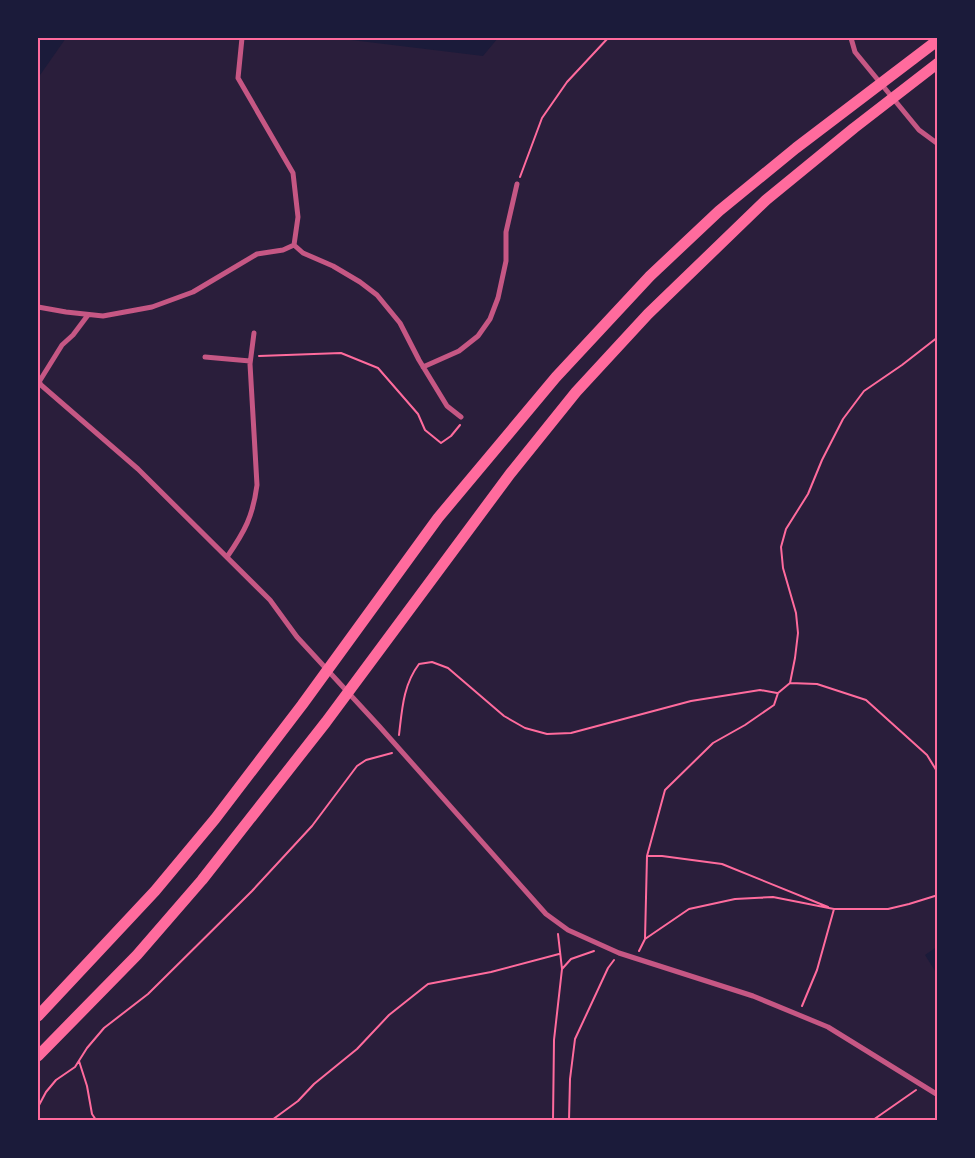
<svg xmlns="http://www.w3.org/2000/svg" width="975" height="1158" viewBox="0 0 975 1158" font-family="Bitter,serif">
<rect width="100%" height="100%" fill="#1b1b3a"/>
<path fill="#2a1e3b" d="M 66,38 L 335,38 L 483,56 L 498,38 L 937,38 L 938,946 L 925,955 L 937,974 L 937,1120 L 38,1120 L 38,78 Z"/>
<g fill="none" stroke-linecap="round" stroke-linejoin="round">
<path stroke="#ff6b9d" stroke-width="2" d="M 520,177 L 542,118 L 567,82 L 608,38
M 259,356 L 341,353 L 378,368 L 418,414 L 425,430 L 441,443 L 451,436 L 460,425
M 790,683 L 795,658 L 798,633 L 796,613 L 783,568 L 781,547 L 786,529 L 808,494 L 822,460 L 843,419 L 864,391 L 902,365 L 938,337
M 399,735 C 402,710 403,685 419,664 L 432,662 L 448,668 L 504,716 L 525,728 L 547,734 L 571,733 L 691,701 L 760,690 L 777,693
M 647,856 L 662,856 L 722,864 L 828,907
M 645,939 L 689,909 L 735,899 L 773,897 L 834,909
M 639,951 L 645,939 L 647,856 L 665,790 L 713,743 L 745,725 L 774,705 L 778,693 L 790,683 L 817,684 L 866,700 L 927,755 L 938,773
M 562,969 L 571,959 L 594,951
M 802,1006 L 817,970 L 834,909 L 888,909 L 909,904 L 938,895
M 79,1061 L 87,1086 L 92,1114 L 96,1120
M 38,1107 L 46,1092 L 56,1080 L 75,1067 L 87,1048 L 104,1028 L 148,994 L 252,891 L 312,826 L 357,766 L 366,760 L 392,753
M 272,1120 L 298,1101 L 314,1084 L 357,1049 L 389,1015 L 428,984 L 491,972 L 559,954
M 553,1120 L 554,1040 L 562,969 L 558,934
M 569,1120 L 570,1079 L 575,1039 L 608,968 L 614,960
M 873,1120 L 916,1090"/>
<path stroke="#c65784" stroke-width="5" d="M 851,38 L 855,52 L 919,130 L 938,144
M 294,245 L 303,253 L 333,266 L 360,282 L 377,295 L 400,323 L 419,360 L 447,406 L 461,417
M 38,307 L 66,312 L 103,316 L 152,307 L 193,292 L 257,254 L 283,250 L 294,245 L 298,217 L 293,173 L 238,78 L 242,38
M 205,357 L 250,361
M 423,367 L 459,351 L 478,336 L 490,319 L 498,298 L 506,261 L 506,232 L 517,184
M 38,379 L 41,385 L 138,469 L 270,600 L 297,637 L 379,726 L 546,914 L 568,930 L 619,953 L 753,996 L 828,1027 L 938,1095
M 39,382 L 62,345 L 73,335 L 88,315
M 227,557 C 245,531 253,516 257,485 L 250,364 L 254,333"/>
<path stroke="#ff6b9d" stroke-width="11" d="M 38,1016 L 155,891 L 215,819 L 302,705 L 438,518 L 556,377 L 650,276 L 719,211 L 796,148 L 938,40
M 38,1056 L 137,955 L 202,880 L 326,722 L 510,474 L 576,392 L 648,314 L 766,200 L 854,128 L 938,63"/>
</g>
<rect width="975" height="1158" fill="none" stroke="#1b1b3a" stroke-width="78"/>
<rect x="39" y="39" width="897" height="1080" fill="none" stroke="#ff6b9d" stroke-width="2"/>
</svg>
